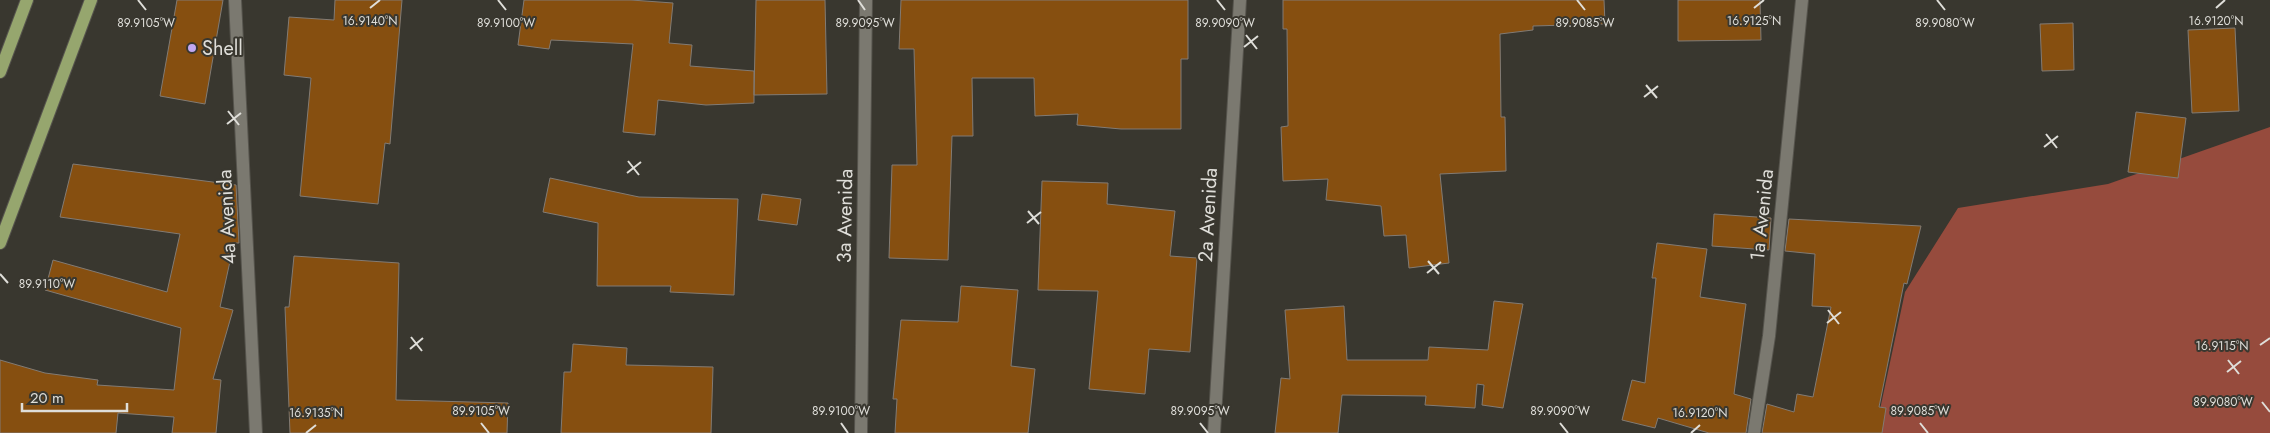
<svg xmlns="http://www.w3.org/2000/svg" width="2270" height="433" viewBox="0 0 2270 433" font-family="Jost,sans-serif">
<rect width="100%" height="100%" fill="#39372f"/>
<path fill="#964b3d" d="M 2270,127 L 2270,433 L 1875,433 L 1905,292 L 1958,208 L 2108,184 Z"/>
<path fill="#864f10" stroke="#827b74" d="M 177,0 L 223,0 L 205,104 L 160,96 Z
M 335,0 L 402,0 L 390,144 L 385,143 L 378,204 L 300,196 L 311,78 L 284,75 L 289,17 L 334,20 Z
M 524,0 L 631,0 L 673,3 L 669,43 L 692,45 L 690,66 L 754,71 L 754,103 L 706,105 L 658,100 L 655,135 L 623,132 L 633,44 L 551,40 L 549,49 L 518,45 Z
M 756,0 L 825,0 L 827,94 L 754,95 Z
M 901,0 L 1188,0 L 1188,59 L 1181,59 L 1181,129 L 1121,129 L 1077,125 L 1078,114 L 1035,116 L 1034,78 L 972,78 L 973,136 L 952,136 L 948,260 L 889,258 L 892,165 L 917,165 L 914,49 L 899,49 Z
M 1283,0 L 1604,0 L 1605,24 L 1533,26 L 1533,30 L 1500,34 L 1501,117 L 1505,117 L 1506,171 L 1440,174 L 1449,263 L 1409,268 L 1406,235 L 1384,236 L 1381,206 L 1326,200 L 1328,179 L 1283,181 L 1281,127 L 1288,126 L 1287,29 L 1283,29 Z
M 1678,0 L 1760,0 L 1761,40 L 1678,41 Z
M 2073,23 L 2074,70 L 2042,71 L 2040,24 Z
M 2235,28 L 2239,111 L 2192,113 L 2188,30 Z
M 2136,112 L 2186,118 L 2178,178 L 2128,172 Z
M 73,164 L 236,185 L 239,243 L 234,243 L 220,307 L 233,310 L 213,379 L 221,380 L 216,433 L 172,433 L 174,417 L 118,413 L 116,433 L 0,433 L 0,360 L 45,373 L 98,380 L 97,385 L 174,390 L 181,328 L 45,290 L 53,260 L 167,292 L 180,234 L 60,217 Z
M 550,178 L 639,197 L 738,199 L 734,295 L 670,292 L 671,286 L 597,286 L 598,223 L 543,212 Z
M 1042,181 L 1108,183 L 1107,204 L 1175,211 L 1170,256 L 1197,258 L 1190,352 L 1149,349 L 1145,394 L 1089,389 L 1098,291 L 1038,290 Z
M 762,194 L 801,199 L 797,225 L 758,220 Z
M 1714,214 L 1771,218 L 1769,250 L 1712,246 Z
M 1789,219 L 1921,226 L 1907,284 L 1904,283 L 1879,407 L 1886,408 L 1882,433 L 1762,433 L 1767,404 L 1794,412 L 1797,394 L 1813,397 L 1831,307 L 1812,306 L 1815,254 L 1785,251 Z
M 1657,243 L 1707,249 L 1700,297 L 1746,304 L 1734,394 L 1751,399 L 1746,433 L 1709,433 L 1658,418 L 1655,428 L 1622,420 L 1632,380 L 1645,383 L 1656,278 L 1652,278 Z
M 294,256 L 399,263 L 396,400 L 508,403 L 507,433 L 290,433 L 285,307 L 289,307 Z
M 961,286 L 1018,290 L 1011,366 L 1035,369 L 1028,433 L 895,433 L 897,399 L 893,399 L 901,320 L 958,322 Z
M 1494,301 L 1523,304 L 1503,408 L 1482,405 L 1484,385 L 1477,384 L 1475,408 L 1425,405 L 1426,396 L 1342,395 L 1338,433 L 1275,433 L 1281,378 L 1290,379 L 1285,310 L 1344,306 L 1347,360 L 1428,360 L 1429,347 L 1488,350 Z
M 573,344 L 627,348 L 626,365 L 713,367 L 711,433 L 561,433 L 564,372 L 571,372 Z"/>
<g fill="none" stroke-linecap="round" stroke-linejoin="round">
<g stroke="#56544d" stroke-width="14">
<path id="street" d="M 235,0 L 256,433
M 861,433 L 866,0
M 1214,433 L 1240,0
M 1754,433 L 1769,336 L 1802,0"/>
</g>
<g stroke="#56544d" stroke-width="14">
<path id="primary" d="M 0,72 L 27,0
M 0,243 L 91,0"/>
</g>
<use href="#street" stroke="#7b7970" stroke-width="12"/>
<use href="#primary" stroke="#96a66e" stroke-width="12"/>
</g>
<path fill="none" stroke="#dfded9" stroke-width="2" d="M 138,0 L 146,10M 498,0 L 506,10M 858,0 L 865,10M 1217,0 L 1225,10M 1577,0 L 1585,10M 1937,0 L 1945,10M 370,8 L 380,0M 1754,8 L 1764,0M 2216,8 L 2225,0M 1246,35 L 1257,49M 1244,47 L 1258,36M 1646,85 L 1657,98M 1644,97 L 1658,86M 228,111 L 239,125M 227,124 L 241,113M 2046,134 L 2057,148M 2044,147 L 2058,136M 628,161 L 639,175M 627,173 L 641,162M 1028,211 L 1039,224M 1027,223 L 1041,212M 1428,261 L 1439,274M 1427,273 L 1441,262M 0,274 L 8,283M 1828,310 L 1839,324M 1827,323 L 1841,312M 411,337 L 422,351M 2260,345 L 2270,338M 410,349 L 423,338M 2228,360 L 2239,374M 2227,372 L 2241,361M 2262,402 L 2270,412M 481,423 L 489,433M 841,423 L 848,433M 1200,423 L 1208,433M 1560,423 L 1568,433M 1920,423 L 1928,433M 306,433 L 316,425M 1691,433 L 1700,425"/>
<circle fill="#c2a8f2" stroke="#39372f" stroke-width="2" cx="192" cy="48" r="5"/>
<g text-anchor="middle" dominant-baseline="central" stroke-width="4" stroke-linejoin="round" paint-order="stroke">
<g font-size="20" fill="#dfded9" stroke="#39372f" text-anchor="start">
<text x="202" y="48">Shell</text>
</g>
<g font-size="20" fill="#dfded9" stroke="#39372f">
<text transform="translate(1208 215) rotate(-87)">2a Avenida</text>
<text transform="translate(1762 215) rotate(-84)">1a Avenida</text>
<text transform="translate(845 216) rotate(-89)">3a Avenida</text>
<text transform="translate(227 217) rotate(-93)">4a Avenida</text>
</g>
</g>
<g font-size="12" text-anchor="middle" fill="#dfded9" stroke="#39372f" stroke-width="4" stroke-linejoin="round" paint-order="stroke">
<text x="370" y="25">16.9140°N</text>
<text x="1754" y="25">16.9125°N</text>
<text x="2216" y="25">16.9120°N</text>
<text x="146" y="27">89.9105°W</text>
<text x="1225" y="27">89.9090°W</text>
<text x="506" y="27">89.9100°W</text>
<text x="865" y="27">89.9095°W</text>
<text x="1585" y="27">89.9085°W</text>
<text x="1945" y="27">89.9080°W</text>
<text x="47" y="288">89.9110°W</text>
<text x="2222" y="350">16.9115°N</text>
<text x="2223" y="406">89.9080°W</text>
<text x="481" y="415">89.9105°W</text>
<text x="841" y="415">89.9100°W</text>
<text x="1200" y="415">89.9095°W</text>
<text x="1560" y="415">89.9090°W</text>
<text x="1920" y="415">89.9085°W</text>
<text x="316" y="417">16.9135°N</text>
<text x="1700" y="417">16.9120°N</text>
</g>
<path d="M22 403v8h105v-8" fill="none" stroke="#dfded9" stroke-width="2.5"/>
<text x="30" y="403" font-size="15" fill="#dfded9" stroke="#39372f" stroke-width="4" paint-order="stroke">20 m</text>
</svg>
